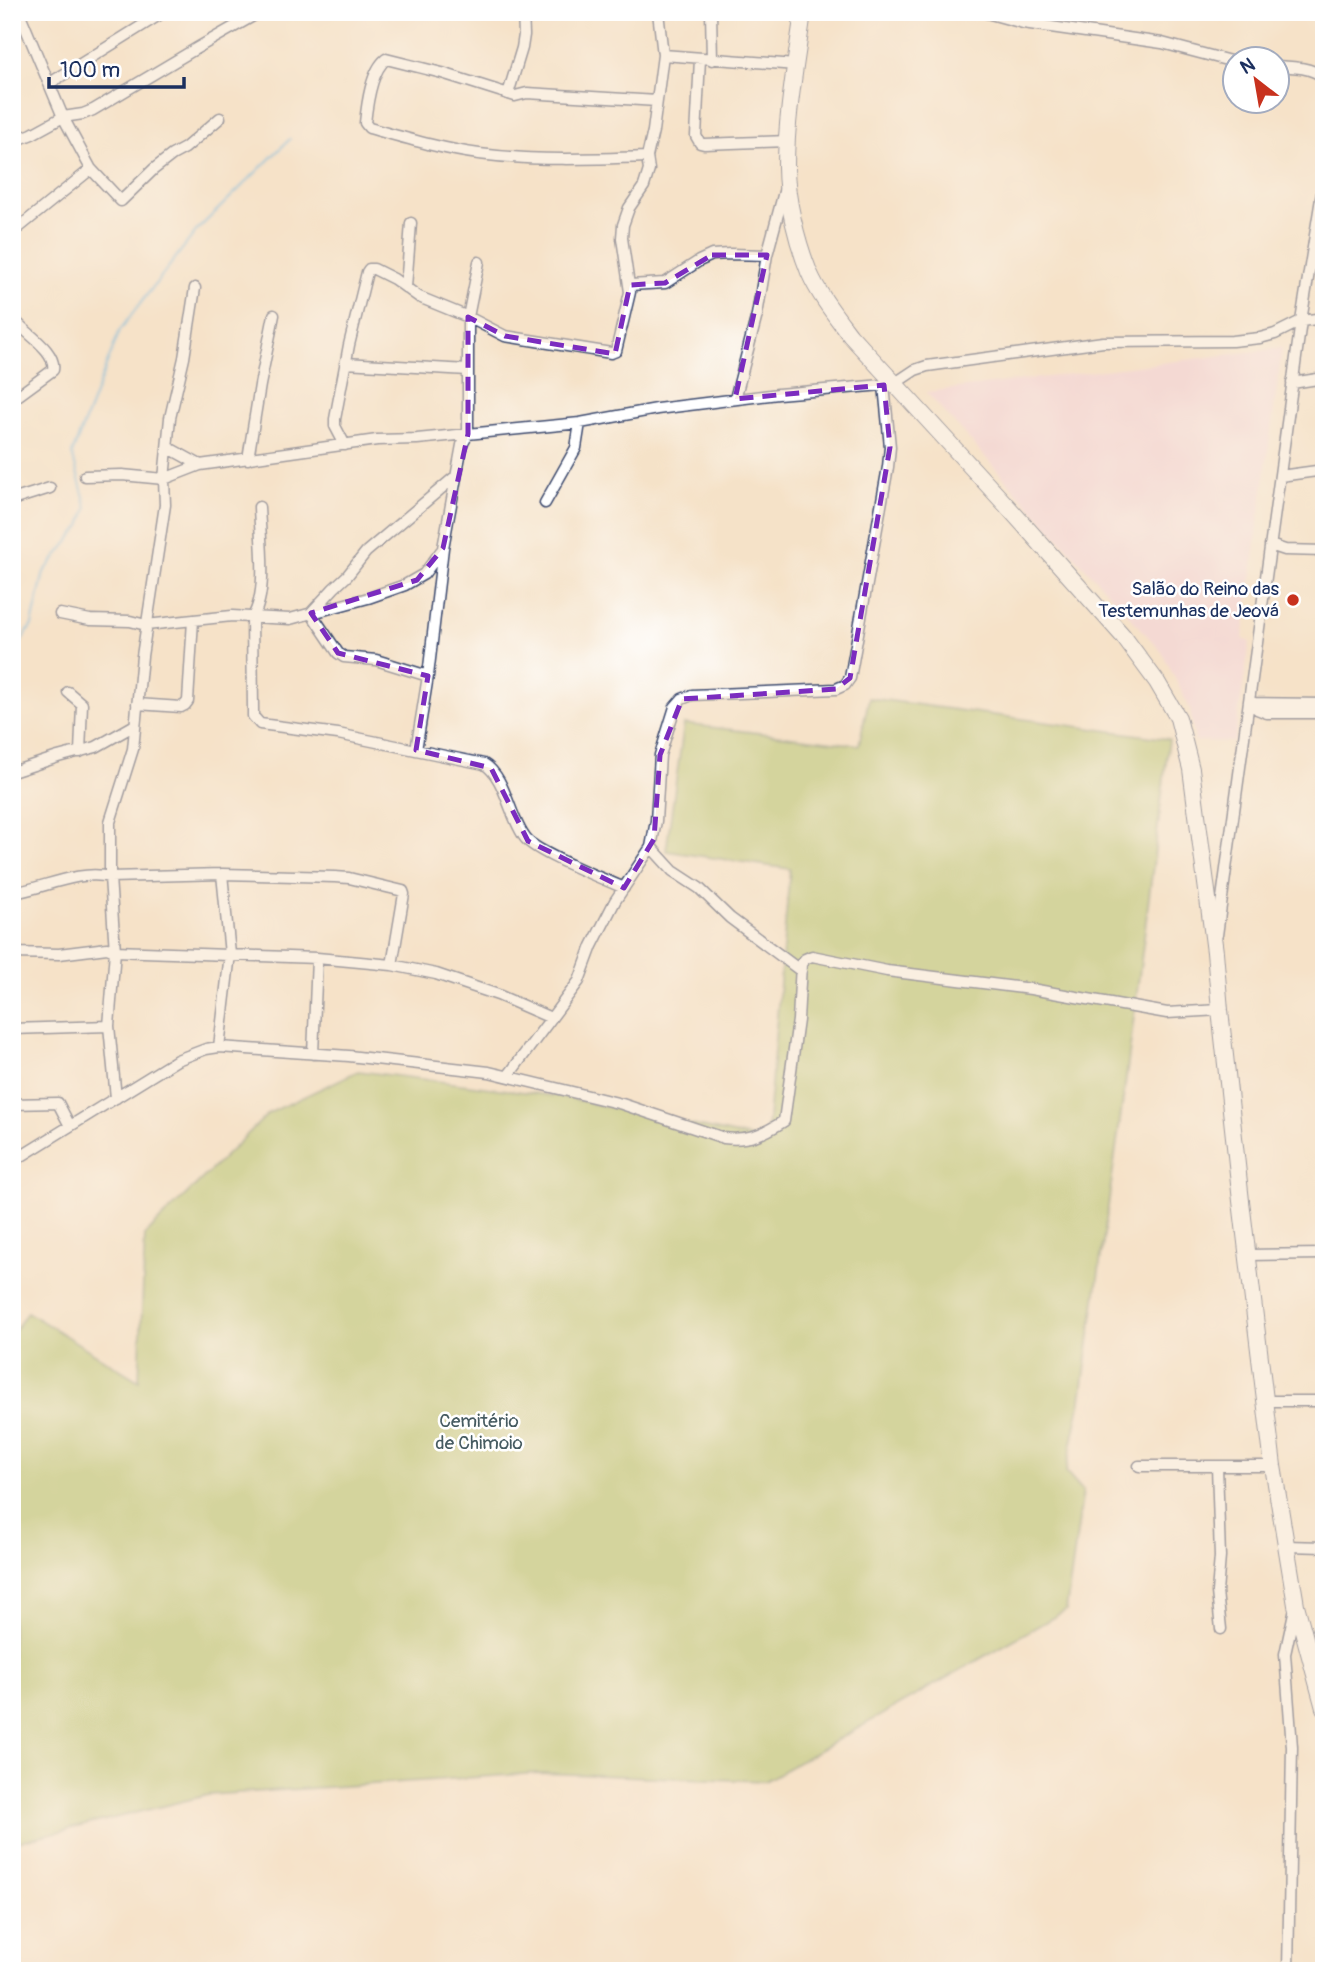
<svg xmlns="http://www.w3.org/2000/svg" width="1336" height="1983" viewBox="0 0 1336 1983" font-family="Pangolin,sans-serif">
<rect width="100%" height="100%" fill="#fff"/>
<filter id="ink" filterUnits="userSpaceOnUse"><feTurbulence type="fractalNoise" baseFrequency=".0143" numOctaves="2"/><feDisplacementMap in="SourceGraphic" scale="14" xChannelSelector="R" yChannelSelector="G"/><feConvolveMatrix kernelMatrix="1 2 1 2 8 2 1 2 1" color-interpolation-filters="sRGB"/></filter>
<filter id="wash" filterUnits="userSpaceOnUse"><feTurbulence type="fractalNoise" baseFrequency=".00686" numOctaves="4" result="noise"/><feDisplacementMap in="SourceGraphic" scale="28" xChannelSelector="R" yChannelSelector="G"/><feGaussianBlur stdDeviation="1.57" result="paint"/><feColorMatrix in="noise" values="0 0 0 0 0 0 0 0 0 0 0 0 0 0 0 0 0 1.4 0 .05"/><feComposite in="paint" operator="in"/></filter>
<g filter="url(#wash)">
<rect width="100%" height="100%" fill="#f5e2c8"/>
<path fill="#f2cfe1" d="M 1282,348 L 1243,639 L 1250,642 L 1234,742 L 1195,741 L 1190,709 L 1162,652 L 926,392 Z"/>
<path fill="#acc368" stroke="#647963" stroke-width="2" d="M 869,698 L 1169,739 L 1128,1063 L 1081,1400 L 1066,1472 L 1083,1491 L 1066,1610 L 765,1781 L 539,1773 L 208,1795 L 12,1843 L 12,1335 L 27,1312 L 139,1381 L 145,1235 L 269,1113 L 358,1071 L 563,1097 L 766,1141 L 790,869 L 666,851 L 684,724 L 859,745 Z"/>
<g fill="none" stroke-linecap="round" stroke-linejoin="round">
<path stroke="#66b3df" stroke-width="2.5" d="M 12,655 L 32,625 L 44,572 L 81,526 L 87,508 L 72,454 L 120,330 L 197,230 L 290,139"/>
</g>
</g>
<g filter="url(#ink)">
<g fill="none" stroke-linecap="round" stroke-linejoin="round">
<g stroke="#3c4a6e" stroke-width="13">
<path id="street" d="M 19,12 L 63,117 L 91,169 L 121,201 L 154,169 L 172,155 L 185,148 L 220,118
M 711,12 L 712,60
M 983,12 L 1023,23 L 1162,43 L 1234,62
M 663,55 L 796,65
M 700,59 L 696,136 L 700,143 L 704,144 L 788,141
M 1276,66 C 1294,67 1309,67 1324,77
M 50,83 L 164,12
M 508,94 L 522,48 L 524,35 L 523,12
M 12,142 L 32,134 L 63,117 L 83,114 L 93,110 L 197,48 L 260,12
M 647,157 C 591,159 534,161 479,154 C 442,149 405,138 369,128 L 365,123 C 367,104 371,71 386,59 L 442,73 L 515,96 L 527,93 L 657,101
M 12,233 L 91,169
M 630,285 L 665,283 L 699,261 L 712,255 L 730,254 L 767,255
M 406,287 L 411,223
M 12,317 C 23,332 57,350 53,370 L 12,400
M 345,363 L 468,370
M 1292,383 L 1324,378
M 735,399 L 757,315 L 767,255 L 785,188
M 345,445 L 335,426 L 335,419 L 349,345 L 367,272 L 369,269 L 374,269 L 394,279 L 419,297 L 468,317 L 505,336 L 611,353 L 616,351 L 630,292 L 622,238 L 623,225 L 629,208 L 644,186 L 649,170 L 647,157 L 653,131 L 663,55 L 658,12
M 169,448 L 200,465
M 248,459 L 260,385 L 274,315
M 85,476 L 122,475 L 164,479 L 200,465 L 377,440 L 417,439 L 580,423 L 657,409 L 778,394 L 894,384 L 915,370 L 927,366 L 1103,342 L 1232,341 L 1260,338 L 1275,334 L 1301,321 L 1324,318
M 1280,476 L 1324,470
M 12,500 L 50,488
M 545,503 L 576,448 L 580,423
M 259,507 C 260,538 269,592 252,618 L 253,710 L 253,716 L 260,724 L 338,734 L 484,764 C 506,777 509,818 526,839 C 539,854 602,878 624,888
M 1270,545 L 1285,550 L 1324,551
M 311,613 L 334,588 L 347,576 L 366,552 L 456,476
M 311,613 L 338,653 L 344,657 L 376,660 L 428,676
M 60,614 L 90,620 L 130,621 L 146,625 L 232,616 L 290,619 L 368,598 L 405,585 L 424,574 L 441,551
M 68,692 L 82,704 L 80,752
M 1249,703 L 1324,704
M 1255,703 L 1257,709 L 1267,713 L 1324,713
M 137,704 L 181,707 L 185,705 L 188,701 L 193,620
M 416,750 L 428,676 L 443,548 L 462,445 L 468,434 L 468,317 L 479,262
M 12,772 L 58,757 L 96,747 L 135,725
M 651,847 L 673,871 L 699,888 L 730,918 L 801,971
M 12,893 C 42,889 79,869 110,877 L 222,874 L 335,877 L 349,878 L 403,891 L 404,894 L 392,965
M 1217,935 L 1301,321 L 1324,180
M 12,953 L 59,954 L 107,948 L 115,951 L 317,958 L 392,965 L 436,974 L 498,995 L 551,1018
M 12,1029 L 109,1026
M 219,1047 L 230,954 L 222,874
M 313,1054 L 317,958
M 508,1076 L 579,981 L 592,946 L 615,901 L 651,847 L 656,821 L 660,755 L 675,707 L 682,699 L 692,695 L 836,689 L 845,685 L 850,678 L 888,467 L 890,447 L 884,385
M 116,1098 L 109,1026 L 115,951 L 110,877 L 110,822 L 133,749 L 142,656 L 165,505 L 164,479 L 170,418 L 184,358 L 195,288
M 12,1104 L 58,1103 L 70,1126
M 12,1162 L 177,1060 L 206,1049 L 219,1047 L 349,1056 L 489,1072 L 622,1104 L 724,1138 C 748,1141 764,1134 784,1121 L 798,1020 L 801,964 L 805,959 L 812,956 L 887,971 L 1031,989 L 1167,1013 L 1220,1010
M 1248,1255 L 1324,1254
M 1266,1401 L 1324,1401
M 1139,1466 L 1273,1466
M 1217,1466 L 1220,1557 L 1217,1592 L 1221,1629
M 1286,1546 L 1324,1547
M 1288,1971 L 1292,1747 L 1285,1654 L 1295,1608"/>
</g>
<g stroke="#3c4a6e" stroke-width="18">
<path id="secondary" d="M 803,12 C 796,63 786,115 786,167 C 786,199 797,242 809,272 C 819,295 835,315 850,335 L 1007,506 L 1123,636 L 1157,682 L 1178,718 L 1191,769 L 1215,952 L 1220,1010 L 1241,1201 L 1273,1466 L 1296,1605 L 1324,1708"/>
</g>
<use href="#street" stroke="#fff" stroke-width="10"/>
<use href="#secondary" stroke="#fff" stroke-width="16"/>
</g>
</g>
<path d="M0 0H1336V1983H0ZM 712,255 L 767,255 L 735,399 L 884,385 L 890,447 L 850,678 L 836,689 L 682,699 L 660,755 L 654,839 L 624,888 L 528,841 L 491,768 L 416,750 L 428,676 L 338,653 L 311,613 L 417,580 L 443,548 L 468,434 L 468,317 L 505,336 L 615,354 L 630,285 L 665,283 Z" fill="#f5e2c8" fill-opacity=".55" fill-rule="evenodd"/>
<path fill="none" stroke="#7b2cbf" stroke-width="5" stroke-dasharray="14 9" stroke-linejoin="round" d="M 712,255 L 767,255 L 735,399 L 884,385 L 890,447 L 850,678 L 836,689 L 682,699 L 660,755 L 654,839 L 624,888 L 528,841 L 491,768 L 416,750 L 428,676 L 338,653 L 311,613 L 417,580 L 443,548 L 468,434 L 468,317 L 505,336 L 615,354 L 630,285 L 665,283 Z"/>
<circle fill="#c8321e" stroke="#fff" stroke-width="2.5" cx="1293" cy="600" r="7"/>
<g text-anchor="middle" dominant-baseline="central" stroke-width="5" stroke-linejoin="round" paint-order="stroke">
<g font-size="19" fill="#1b2f5e" stroke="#fff" text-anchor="end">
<text x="1279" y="589">Salão do Reino das<tspan x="1279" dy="22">Testemunhas de Jeová</tspan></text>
</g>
<g font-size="19" fill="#465b61" stroke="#fff">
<text x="479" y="1421">Cemitério<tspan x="479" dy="22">de Chimoio</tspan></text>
</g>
</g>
<rect width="1336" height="1983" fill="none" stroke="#fff" stroke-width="42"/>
<g transform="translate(1256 80) rotate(329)"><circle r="33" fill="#ffffff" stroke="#a4acbf" stroke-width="2"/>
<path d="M0-5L12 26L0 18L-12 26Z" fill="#c8321e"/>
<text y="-10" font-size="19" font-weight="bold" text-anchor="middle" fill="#1b2f5e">N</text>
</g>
<path d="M49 77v10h135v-10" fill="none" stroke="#1b2f5e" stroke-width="3.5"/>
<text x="60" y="77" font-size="21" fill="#1b2f5e" stroke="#ffffff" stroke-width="5" paint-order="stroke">100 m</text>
</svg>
